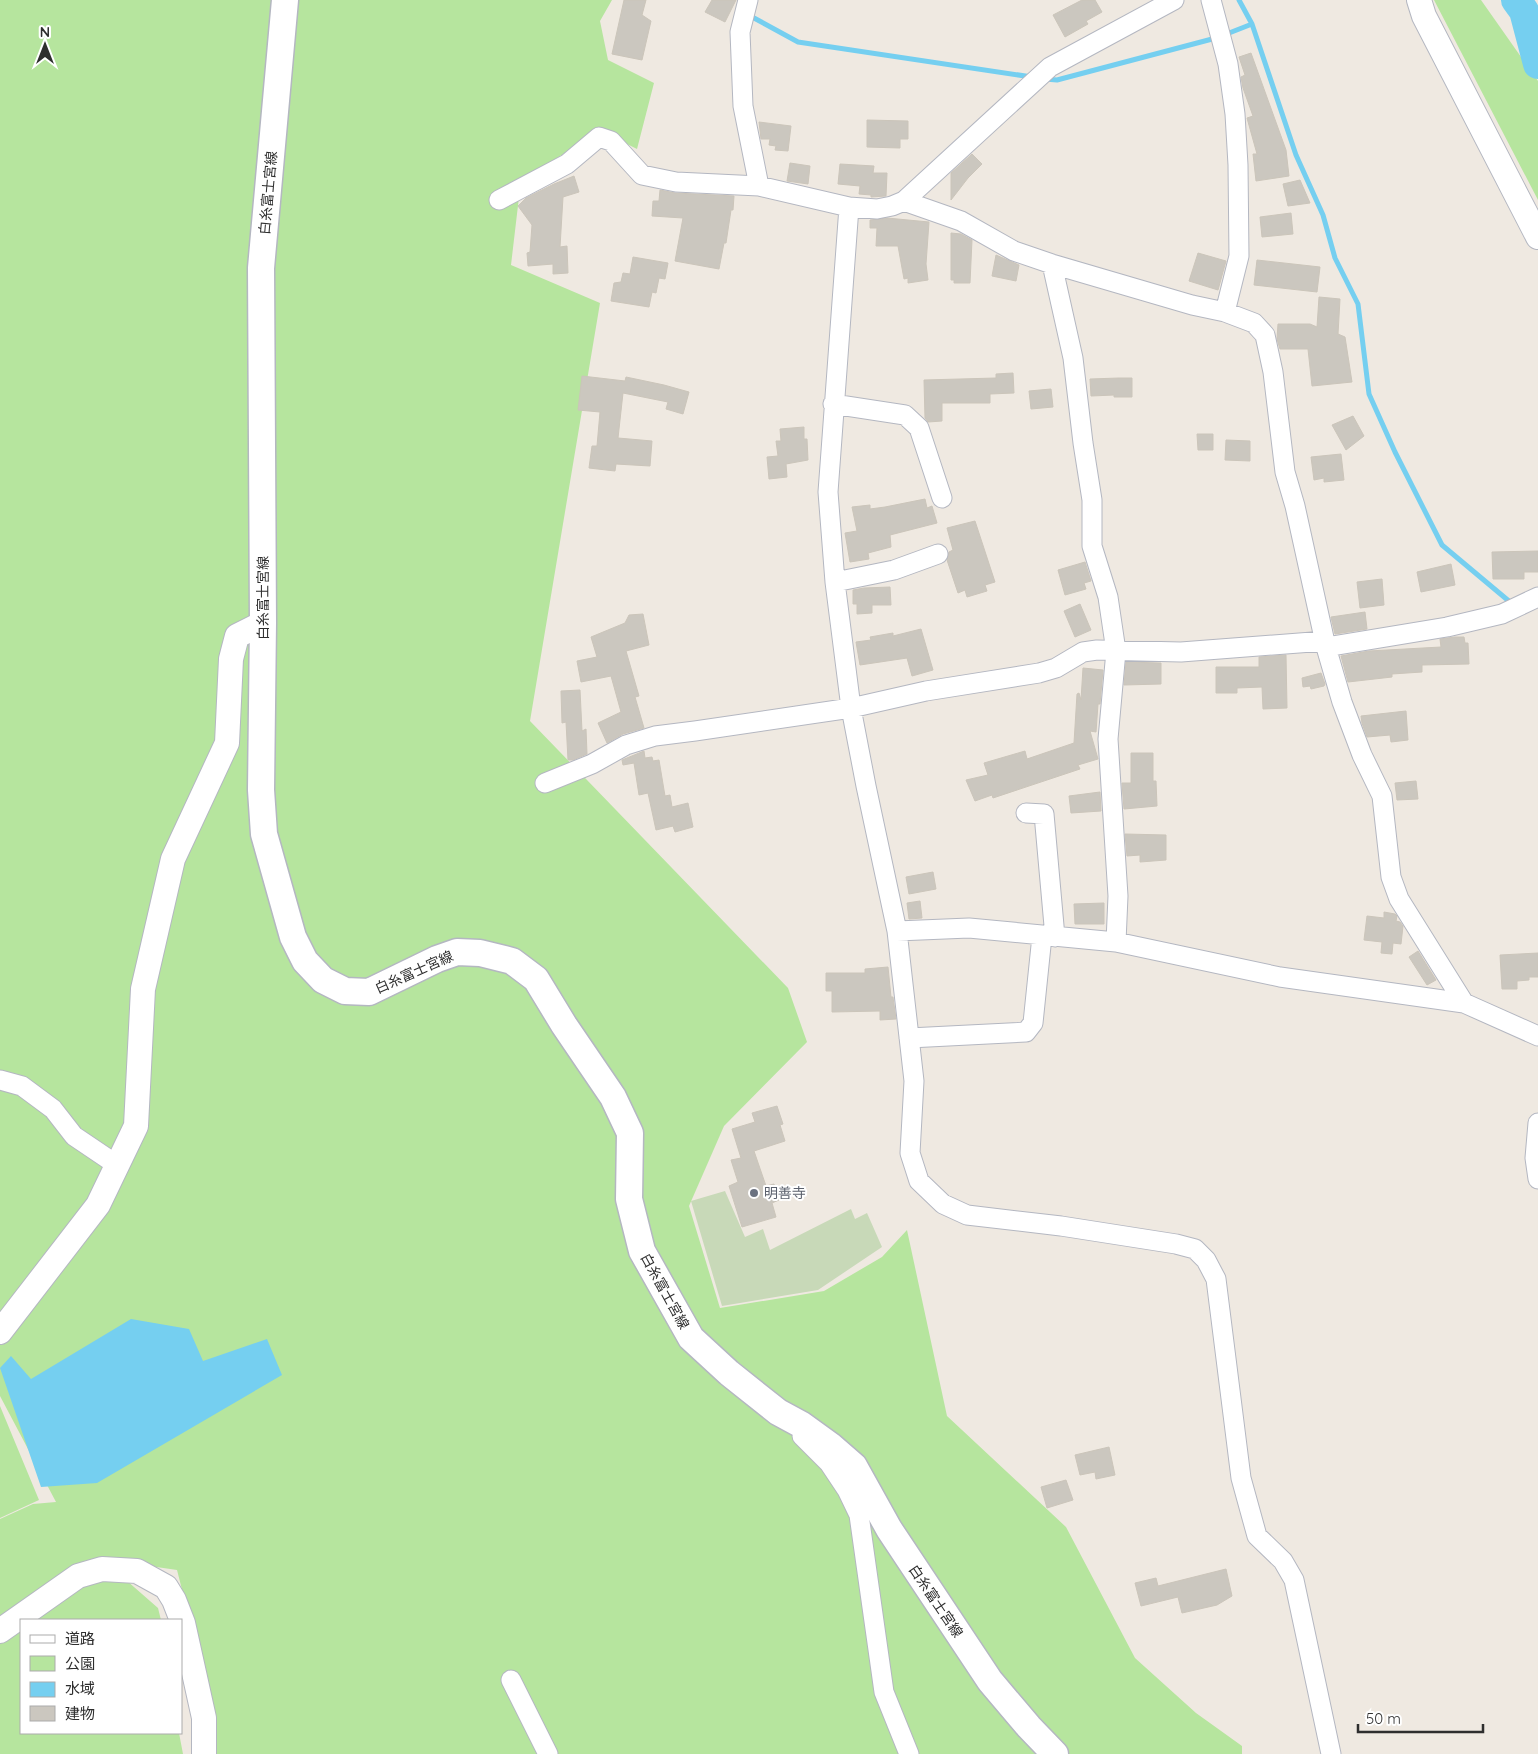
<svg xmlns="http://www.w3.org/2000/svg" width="1538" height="1754" viewBox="0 0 1538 1754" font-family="Quicksand,'Noto Sans JP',sans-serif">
<rect width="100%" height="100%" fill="#efe9e1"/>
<path fill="#b6e59e" d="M 0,0 L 612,0 L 600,21 L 608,60 L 654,83 L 637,149 L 601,131 L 521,180 L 511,265 L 600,303 L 530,721 L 788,988 L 807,1042 L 724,1126 L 689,1206 L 720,1308 L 824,1291 L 882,1257 L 907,1230 L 947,1416 L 1066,1527 L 1135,1658 L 1196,1713 L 1242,1746 L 1242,1754 L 211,1754 L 213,1711 L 177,1570 L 102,1559 L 158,1608 L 161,1620 L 21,1620 L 21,1733 L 179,1733 L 183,1754 L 0,1754 L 0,1519 L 33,1504 L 56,1502 L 0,1396 Z
M 1434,0 L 1481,0 L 1538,81 L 1538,200 Z
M 0,1406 L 39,1500 L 0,1518 Z"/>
<path fill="#c8d9b8" d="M 725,1191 L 745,1237 L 763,1229 L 770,1250 L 851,1209 L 855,1219 L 867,1213 L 882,1247 L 818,1290 L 722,1306 L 691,1201 Z"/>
<path fill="#75cff0" d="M 131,1319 L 189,1329 L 203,1361 L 267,1339 L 282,1375 L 97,1483 L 41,1487 L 0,1368 L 11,1356 L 31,1379 Z"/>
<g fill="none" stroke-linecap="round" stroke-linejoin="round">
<path stroke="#75cff0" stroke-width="5" d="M 1239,0 L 1252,24 L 1296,155 L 1323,215 L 1335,258 L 1358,304 L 1369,394 L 1395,452 L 1442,545 L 1510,602 L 1514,603
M 754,18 L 798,42 L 1032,77
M 1224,35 L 1252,24
M 1045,79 L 1057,80 L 1216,38"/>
<path stroke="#75cff0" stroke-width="30" d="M 1516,0 L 1524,11 L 1538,64"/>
</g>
<path fill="#cbc7bf" stroke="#cbc5ba" d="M 624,0 L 646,0 L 642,15 L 651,21 L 642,60 L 612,54 Z
M 712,0 L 736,0 L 725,22 L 705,12 Z
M 1082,0 L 1095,0 L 1102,12 L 1086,21 L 1088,24 L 1065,37 L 1053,15 Z
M 1251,53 L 1286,150 L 1289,176 L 1256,181 L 1253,154 L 1257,154 L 1247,118 L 1253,116 L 1243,88 L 1241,77 L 1245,75 L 1239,57 Z
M 867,120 L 908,121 L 908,139 L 900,139 L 900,148 L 867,147 Z
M 759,122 L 791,126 L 788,151 L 775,150 L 776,146 L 769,145 L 770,139 L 761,139 Z
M 972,154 L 982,164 L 968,178 L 951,200 L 951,173 Z
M 790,163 L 810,166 L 808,184 L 787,181 Z
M 840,164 L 874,166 L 873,173 L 887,173 L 886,196 L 871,197 L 871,195 L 859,194 L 860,186 L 838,184 Z
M 574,176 L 579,192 L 563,197 L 560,247 L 567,246 L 568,273 L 553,274 L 553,264 L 528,266 L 527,253 L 530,252 L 532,225 L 518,206 L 526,198 L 554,184 Z
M 1300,180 L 1310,203 L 1288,206 L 1283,184 Z
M 660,190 L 675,193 L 734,196 L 733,210 L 731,210 L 726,243 L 724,243 L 719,269 L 675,261 L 683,218 L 652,216 L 653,201 L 659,201 Z
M 1291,213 L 1293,234 L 1262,237 L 1260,217 Z
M 887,218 L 929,222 L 926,264 L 928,280 L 908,283 L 908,278 L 904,279 L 898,246 L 876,246 L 877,228 L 870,228 L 870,220 Z
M 951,233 L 961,234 L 972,240 L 970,283 L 954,283 L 954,280 L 951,280 Z
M 1198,253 L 1226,261 L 1218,290 L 1189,281 Z
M 996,255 L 1019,265 L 1016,281 L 992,276 Z
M 633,257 L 668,263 L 665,279 L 659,278 L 656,293 L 652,292 L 649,307 L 611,301 L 614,283 L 621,282 L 623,273 L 630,274 Z
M 1257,260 L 1320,267 L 1317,292 L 1254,285 Z
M 1319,297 L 1340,299 L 1338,334 L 1345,337 L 1352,382 L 1312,386 L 1308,349 L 1280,349 L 1277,339 L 1278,324 L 1310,324 L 1317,327 Z
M 1013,373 L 1014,393 L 990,394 L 990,403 L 942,403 L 942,421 L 928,422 L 925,418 L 924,380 L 996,378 L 996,374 Z
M 582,376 L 625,381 L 626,377 L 664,385 L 689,392 L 683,414 L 666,409 L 668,402 L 623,393 L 618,438 L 652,441 L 650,466 L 616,464 L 615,471 L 589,468 L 592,446 L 597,446 L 600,412 L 578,410 Z
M 1119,378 L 1132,378 L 1132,397 L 1114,397 L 1114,395 L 1091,396 L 1090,379 Z
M 1051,389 L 1053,407 L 1031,409 L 1029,391 Z
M 1353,416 L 1364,436 L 1346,450 L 1332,425 Z
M 804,427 L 804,439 L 807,439 L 808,460 L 786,464 L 787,477 L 769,479 L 767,457 L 778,456 L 776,441 L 781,441 L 780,429 Z
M 1197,434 L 1213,434 L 1213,450 L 1198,450 Z
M 1226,440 L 1250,441 L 1250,461 L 1225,460 Z
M 1341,454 L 1344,480 L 1324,482 L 1324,478 L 1314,480 L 1311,457 Z
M 925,499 L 927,508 L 932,506 L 937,523 L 890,535 L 891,547 L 868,553 L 869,559 L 850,562 L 845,533 L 857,531 L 852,507 L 870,505 L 870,509 L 885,507 Z
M 975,521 L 995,582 L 985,585 L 987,591 L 967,597 L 965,590 L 958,593 L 947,560 L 949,552 L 953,550 L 947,528 Z
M 1538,551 L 1538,572 L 1524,572 L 1524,579 L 1493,579 L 1492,552 Z
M 1085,562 L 1091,581 L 1084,583 L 1086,589 L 1065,595 L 1058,570 Z
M 1451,564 L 1455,585 L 1421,592 L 1417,572 Z
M 1382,579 L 1384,605 L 1360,608 L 1357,582 Z
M 890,587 L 891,605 L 872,605 L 872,613 L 857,614 L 857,604 L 853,604 L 853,590 L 864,588 Z
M 1080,604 L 1091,630 L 1075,637 L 1064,611 Z
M 1365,612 L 1367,629 L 1335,634 L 1331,617 Z
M 643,614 L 649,645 L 626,651 L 639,696 L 635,697 L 644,728 L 623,734 L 607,743 L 598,723 L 621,712 L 611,676 L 581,682 L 577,661 L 597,657 L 591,637 L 625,623 L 629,615 Z
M 921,629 L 933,670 L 912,676 L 907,658 L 860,665 L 856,642 L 871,640 L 870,637 L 893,633 L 893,636 Z
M 1455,637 L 1464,637 L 1465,643 L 1468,643 L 1469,664 L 1422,665 L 1422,672 L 1392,674 L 1392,677 L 1348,682 L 1341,656 L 1369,651 L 1441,647 L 1440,639 Z
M 1286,655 L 1287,708 L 1263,709 L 1262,687 L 1237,688 L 1237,693 L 1216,693 L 1216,667 L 1259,667 L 1259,657 Z
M 1126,662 L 1161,663 L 1161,684 L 1124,685 Z
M 1083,668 L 1103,670 L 1100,704 L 1098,704 L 1096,732 L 1090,731 L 1098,759 L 1078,765 L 1080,769 L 993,798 L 992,795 L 975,801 L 966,780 L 988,775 L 984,763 L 1025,751 L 1027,759 L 1074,743 L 1077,694 L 1079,693 L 1081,700 Z
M 1321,673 L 1325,684 L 1324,686 L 1311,689 L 1310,686 L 1303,687 L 1302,678 Z
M 580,690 L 582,731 L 586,729 L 587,754 L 573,760 L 568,760 L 566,722 L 562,723 L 561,691 Z
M 1406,711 L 1408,740 L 1391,742 L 1390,735 L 1367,737 L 1362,723 L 1361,716 Z
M 644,751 L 645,758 L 652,757 L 653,761 L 659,760 L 665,796 L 670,795 L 672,807 L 688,803 L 693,827 L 675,832 L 673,826 L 656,830 L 648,793 L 639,795 L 634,763 L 623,765 L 622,760 Z
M 1131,753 L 1153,753 L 1153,781 L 1156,781 L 1157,806 L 1124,809 L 1122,783 L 1131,783 Z
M 1416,781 L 1418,799 L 1397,800 L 1395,783 Z
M 1100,792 L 1101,811 L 1071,813 L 1069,796 Z
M 1125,834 L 1166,835 L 1166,860 L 1140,862 L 1140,855 L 1127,856 Z
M 933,872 L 936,889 L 909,894 L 906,877 Z
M 920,901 L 922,918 L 909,919 L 907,903 Z
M 1104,903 L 1104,924 L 1075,924 L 1074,904 Z
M 1384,912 L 1395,914 L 1397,916 L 1396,921 L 1400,922 L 1403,926 L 1401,944 L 1393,943 L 1392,954 L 1381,953 L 1382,942 L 1364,940 L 1367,916 L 1384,918 Z
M 1418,951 L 1436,980 L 1427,985 L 1409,957 Z
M 1538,953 L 1538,977 L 1529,977 L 1529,980 L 1517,981 L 1517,989 L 1502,989 L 1500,955 Z
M 888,967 L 891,997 L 893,997 L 896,1019 L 880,1020 L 880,1011 L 832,1012 L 832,991 L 826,991 L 826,973 L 865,973 L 865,969 Z
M 777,1106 L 783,1124 L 780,1125 L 785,1141 L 754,1151 L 766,1186 L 774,1184 L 779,1200 L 772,1203 L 776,1217 L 742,1227 L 729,1186 L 738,1182 L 731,1160 L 741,1158 L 732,1129 L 755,1122 L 752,1113 Z
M 1109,1447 L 1115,1475 L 1096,1479 L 1095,1472 L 1080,1475 L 1075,1455 Z
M 1066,1480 L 1073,1500 L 1047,1508 L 1041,1487 Z
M 1226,1569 L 1232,1596 L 1217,1605 L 1182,1613 L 1178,1597 L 1141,1606 L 1135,1583 L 1156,1578 L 1158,1586 Z"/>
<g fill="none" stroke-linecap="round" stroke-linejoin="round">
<g stroke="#b4b7c1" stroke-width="21">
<path id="minor" d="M 748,0 L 740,32 L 743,106 L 759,186
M 1211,0 L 1228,64 L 1235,114 L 1238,165 L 1239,256 L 1225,312
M 499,200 L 567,164 L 599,137 L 611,141 L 642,175 L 676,182 L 759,186 L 849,207 L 877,209 L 892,206 L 904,201 L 1050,67 L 1174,0
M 904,201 L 961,221 L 1014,251 L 1052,264 L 1192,305 L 1225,312 L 1254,323 L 1265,335 L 1273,372 L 1285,472 L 1295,506 L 1326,647 L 1342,702 L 1362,755 L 1382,796 L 1391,877 L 1399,899 L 1464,1003 L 1538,1036
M 849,207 L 828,492 L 835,582 L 851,708 L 866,786 L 897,931 L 914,1081 L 910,1153 L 919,1181 L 943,1204 L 967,1215 L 1061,1226 L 1176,1244 L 1195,1249 L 1206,1260 L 1216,1279 L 1241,1478 L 1257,1536 L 1283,1561 L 1294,1580 L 1331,1754
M 1052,264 L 1073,358 L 1083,443 L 1092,500 L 1092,546 L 1108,597 L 1116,651 L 1108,739 L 1118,896 L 1116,942
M 833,404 L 905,415 L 919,428 L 942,498
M 835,582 L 894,570 L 938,554
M 1326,647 L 1447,627 L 1502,614 L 1538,597
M 545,783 L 592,764 L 626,745 L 655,736 L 695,731 L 851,708 L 926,691 L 1039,673 L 1056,668 L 1083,652 L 1097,650 L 1181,652 L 1325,641
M 1026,813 L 1044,814 L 1055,937
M 897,931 L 969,928 L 1116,942 L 1280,977 L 1464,1003
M 909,1038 L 1026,1032 L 1033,1023 L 1042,936
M 0,1080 L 22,1086 L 53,1109 L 74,1136 L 117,1165
M 1538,1123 L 1535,1158 L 1538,1179
M 802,1436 L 829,1463 L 847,1490 L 859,1515 L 884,1692 L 909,1754
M 511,1680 L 548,1754"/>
</g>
<g stroke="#b4b7c1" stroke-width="26">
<path id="tertiary" d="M 1419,0 L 1424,16 L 1538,237
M 0,1332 L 98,1205 L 136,1126 L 143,989 L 173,859 L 227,743 L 231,659 L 237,636 L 263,623
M 0,1631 L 78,1576 L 102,1569 L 137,1571 L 166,1587 L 174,1600 L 183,1623 L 204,1718 L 204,1754"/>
</g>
<g stroke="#b4b7c1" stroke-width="29">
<path id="secondary" d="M 285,0 L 261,268 L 263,623 L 261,790 L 264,834 L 293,937 L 305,961 L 323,980 L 345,991 L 369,992 L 437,959 L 457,952 L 480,953 L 512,961 L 536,979 L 564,1025 L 613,1097 L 630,1133 L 629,1199 L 642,1251 L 691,1338 L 729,1373 L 778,1412 L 802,1425 L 831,1446 L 854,1466 L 889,1529 L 990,1681 L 1029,1727 L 1055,1754"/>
</g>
<use href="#minor" stroke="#fff" stroke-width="19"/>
<use href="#tertiary" stroke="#fff" stroke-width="24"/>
<use href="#secondary" stroke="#fff" stroke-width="26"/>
</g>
<circle fill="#6b7280" stroke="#fff" stroke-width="2" cx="754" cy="1193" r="5"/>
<g text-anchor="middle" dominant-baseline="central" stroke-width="4" stroke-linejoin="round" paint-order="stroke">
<g font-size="14" fill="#2e2e2e" stroke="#fff">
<text transform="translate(268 193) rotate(-85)">白糸富士宮線</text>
<text transform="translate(263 598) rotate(-90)">白糸富士宮線</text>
<text transform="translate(414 972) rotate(-24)">白糸富士宮線</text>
<text transform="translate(665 1291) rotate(61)">白糸富士宮線</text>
<text transform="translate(936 1601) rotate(56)">白糸富士宮線</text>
</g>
<g font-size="14" fill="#5b616d" stroke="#fff" text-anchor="start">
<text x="764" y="1193">明善寺</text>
</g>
</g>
<rect x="20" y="1619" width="162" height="115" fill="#ffffff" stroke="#ababab"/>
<rect x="30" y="1635" width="25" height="8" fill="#ffffff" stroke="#ababab"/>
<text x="65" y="1644" font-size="15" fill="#2e2e2e">道路</text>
<rect x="30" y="1656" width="25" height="15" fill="#b6e59e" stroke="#ababab"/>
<text x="65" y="1669" font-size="15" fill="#2e2e2e">公園</text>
<rect x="30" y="1682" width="25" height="15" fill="#75cff0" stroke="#ababab"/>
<text x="65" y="1694" font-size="15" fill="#2e2e2e">水域</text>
<rect x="30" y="1706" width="25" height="15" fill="#cbc7bf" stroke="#ababab"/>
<text x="65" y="1719" font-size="15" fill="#2e2e2e">建物</text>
<g transform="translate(45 45)" stroke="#ffffff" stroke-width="4" paint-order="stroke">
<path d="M0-4L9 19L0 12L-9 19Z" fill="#2e2e2e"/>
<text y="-8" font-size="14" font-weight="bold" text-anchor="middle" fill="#2e2e2e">N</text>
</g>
<path d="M1358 1724v8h125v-8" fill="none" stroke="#2e2e2e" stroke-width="2.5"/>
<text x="1366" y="1724" font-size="15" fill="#2e2e2e" stroke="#ffffff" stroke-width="4" paint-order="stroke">50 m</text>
</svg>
